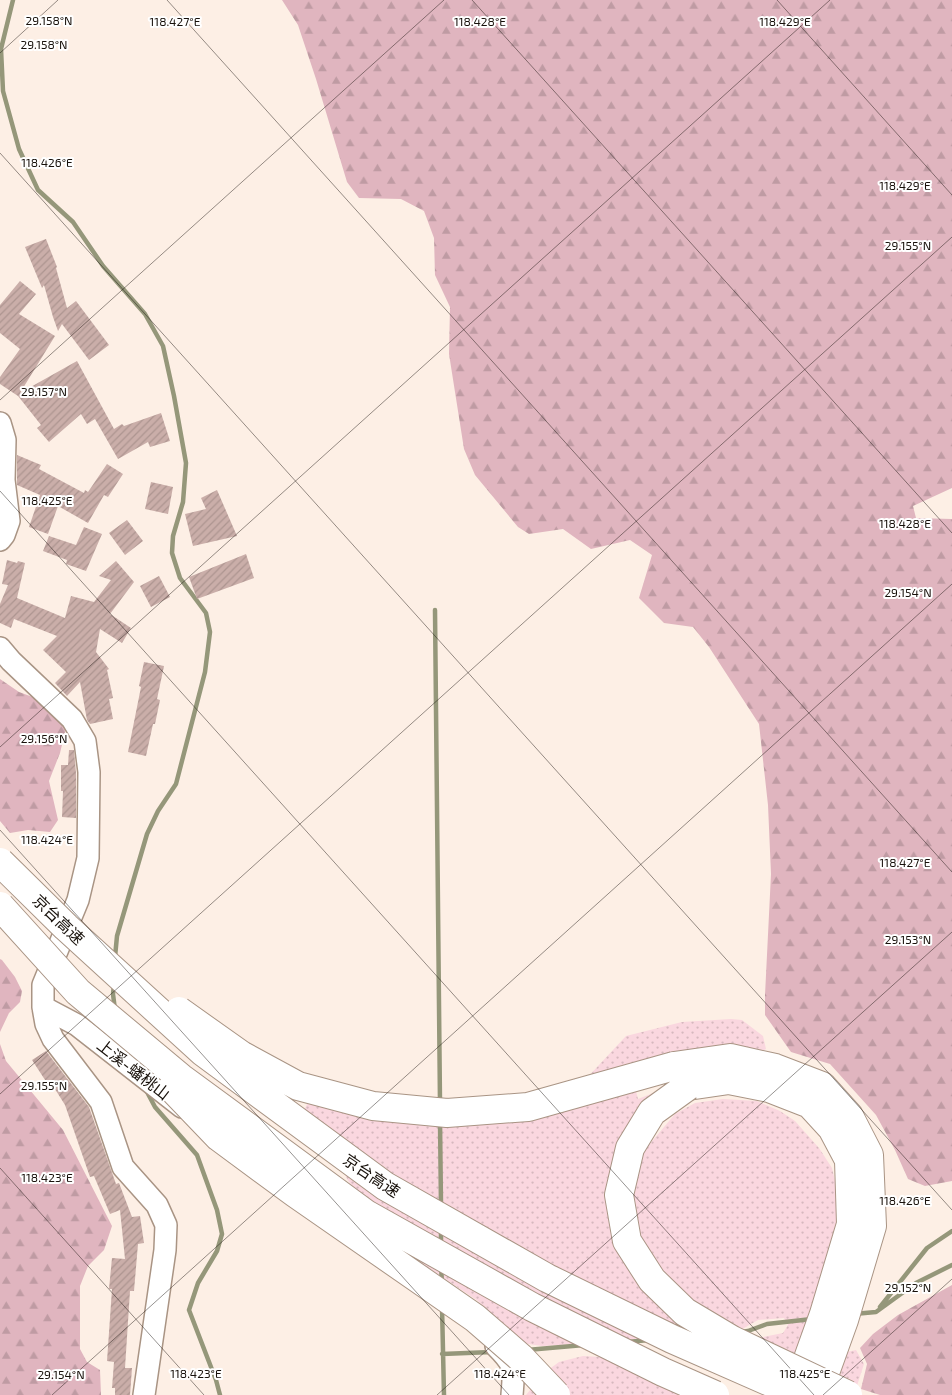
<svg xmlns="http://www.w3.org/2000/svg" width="952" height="1395" viewBox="0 0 952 1395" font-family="'Exo 2','Noto Sans SC',sans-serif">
<defs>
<pattern id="grass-dots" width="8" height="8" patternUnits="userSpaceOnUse" patternTransform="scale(1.25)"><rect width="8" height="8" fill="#fad7df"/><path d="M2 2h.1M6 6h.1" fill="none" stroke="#d6b8be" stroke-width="1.8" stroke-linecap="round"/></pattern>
<pattern id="forest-firs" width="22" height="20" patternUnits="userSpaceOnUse" patternTransform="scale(1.25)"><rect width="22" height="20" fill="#e0b5bf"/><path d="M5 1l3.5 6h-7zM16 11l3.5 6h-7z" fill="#bf9ba3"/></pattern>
<pattern id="building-hatch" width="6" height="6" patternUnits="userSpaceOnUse" patternTransform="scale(1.25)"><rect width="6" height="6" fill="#caaea9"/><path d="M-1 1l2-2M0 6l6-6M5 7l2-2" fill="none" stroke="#ad9590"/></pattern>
</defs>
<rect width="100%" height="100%" fill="#fdefe5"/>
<path fill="url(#grass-dots)" d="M 731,1019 L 742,1020 L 763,1036 L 766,1049 L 756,1054 L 631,1072 L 638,1099 L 671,1086 L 643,1152 L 675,1114 L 695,1103 L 723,1099 L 757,1101 L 780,1111 L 795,1121 L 819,1148 L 832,1168 L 838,1194 L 835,1236 L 796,1358 L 759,1342 L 763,1337 L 783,1333 L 788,1325 L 784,1318 L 758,1320 L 737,1332 L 688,1337 L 562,1345 L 542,1346 L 522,1343 L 504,1330 L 478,1301 L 392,1243 L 347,1179 L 332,1139 L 304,1111 L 307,1104 L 370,1113 L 527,1102 L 585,1080 L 626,1036 L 682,1022 Z
M 856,1350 L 864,1364 L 854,1395 L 827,1395 L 842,1353 Z
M 583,1356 L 601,1357 L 687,1395 L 526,1395 L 544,1373 L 559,1362 Z"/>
<path fill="url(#forest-firs)" d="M 282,0 L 952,0 L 952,488 L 913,506 L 916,518 L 952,519 L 952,1181 L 925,1186 L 908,1179 L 895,1150 L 876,1115 L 830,1064 L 791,1052 L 765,1015 L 765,995 L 771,874 L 768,805 L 759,724 L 709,647 L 693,627 L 664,623 L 639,598 L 652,555 L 630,540 L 591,549 L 563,529 L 529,534 L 518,527 L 475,475 L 464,449 L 449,354 L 450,307 L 435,275 L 434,238 L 424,211 L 401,199 L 359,198 L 347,182 L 316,79 L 298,25 Z
M 0,679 L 19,692 L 49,703 L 67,724 L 60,753 L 49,781 L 58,820 L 50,832 L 28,830 L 10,833 L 0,821 Z
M 0,959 L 2,960 L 15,977 L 22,991 L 20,1002 L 9,1013 L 0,1032 Z
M 0,1044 L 6,1061 L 63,1130 L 112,1226 L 104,1250 L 88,1266 L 80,1286 L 80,1349 L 87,1362 L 100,1370 L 101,1395 L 0,1395 Z
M 952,1285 L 952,1395 L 880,1395 L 861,1389 L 867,1364 L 860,1348 L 873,1334 L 898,1315 Z"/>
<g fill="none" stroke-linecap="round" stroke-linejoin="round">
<path stroke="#95977a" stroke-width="4.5" d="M 13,0 L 1,49 L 3,91 L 19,149 L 38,190 L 73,222 L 103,266 L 145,314 L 163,346 L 174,396 L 186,463 L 183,502 L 173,536 L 172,553 L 180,578 L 206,613 L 210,632 L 205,672 L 176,784 L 158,811 L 147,834 L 117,936 L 115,957
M 435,610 L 440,1103
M 114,985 L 113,994 L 115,1010
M 146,1090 L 155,1107 L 197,1155 L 217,1210 L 222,1234 L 217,1251 L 198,1283 L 189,1310 L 216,1380 L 220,1395
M 440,1121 L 441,1206
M 441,1229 L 441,1246
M 441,1266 L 442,1283
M 442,1306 L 444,1395
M 880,1307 L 927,1248 L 952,1231
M 854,1314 L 876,1312 L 916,1283 L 952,1265
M 741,1332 L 748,1331 L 767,1324 L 812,1319
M 627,1342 L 649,1340
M 527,1350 L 584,1345
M 442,1354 L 492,1352"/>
</g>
<path fill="url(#building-hatch)" d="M 46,239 L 57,267 L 56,268 L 67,308 L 76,301 L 109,345 L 89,360 L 62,324 L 58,331 L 53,317 L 44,285 L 42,288 L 25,247 Z
M 20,281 L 36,294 L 19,314 L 55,336 L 20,393 L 77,361 L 114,429 L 122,424 L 124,426 L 161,413 L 170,441 L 150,447 L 148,442 L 118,459 L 95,419 L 87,424 L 81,414 L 49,442 L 37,428 L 41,425 L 18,396 L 0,384 L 0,377 L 20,349 L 0,333 L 0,305 Z
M 17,455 L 41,465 L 39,469 L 84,493 L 85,490 L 88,492 L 107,464 L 123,474 L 108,497 L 104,495 L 88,523 L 58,506 L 48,534 L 29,527 L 40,495 L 17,485 Z
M 151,482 L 173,487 L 168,514 L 145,509 Z
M 217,490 L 237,536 L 193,546 L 185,514 L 206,509 L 201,498 Z
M 127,520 L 143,541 L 125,555 L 109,533 Z
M 84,527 L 102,534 L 86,571 L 66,564 L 67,560 L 43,551 L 49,536 L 76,545 Z
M 246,554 L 254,578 L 197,599 L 189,577 Z
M 7,560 L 17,563 L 18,561 L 25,563 L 17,598 L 65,618 L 71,596 L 94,602 L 111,580 L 99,576 L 116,561 L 134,582 L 110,614 L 131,628 L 122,643 L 100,629 L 96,652 L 109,669 L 107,670 L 113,698 L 109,699 L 113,719 L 90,724 L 87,720 L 80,682 L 67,696 L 55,683 L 66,672 L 43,650 L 57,636 L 14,619 L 11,628 L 0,623 L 0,604 L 8,585 L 2,584 Z
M 159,576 L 170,597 L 151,607 L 140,586 Z
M 144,662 L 164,666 L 157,699 L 160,700 L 155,724 L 153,724 L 146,756 L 128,752 L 141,687 L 139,686 Z
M 69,750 L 74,750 L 76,773 L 76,818 L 62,817 L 63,791 L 61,791 L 61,765 L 68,765 Z
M 46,1051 L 89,1107 L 116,1184 L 119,1183 L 132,1217 L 140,1216 L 144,1243 L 138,1244 L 134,1291 L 130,1291 L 125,1368 L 132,1368 L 130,1395 L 115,1395 L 115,1388 L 112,1388 L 114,1362 L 107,1361 L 112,1289 L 109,1289 L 112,1258 L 125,1259 L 120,1210 L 110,1214 L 94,1176 L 90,1177 L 65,1105 L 50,1081 L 47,1083 L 32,1060 Z"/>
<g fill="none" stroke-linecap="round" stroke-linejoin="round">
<g stroke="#a99484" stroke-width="24">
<path id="minor" d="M 0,423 L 5,440 L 4,480 L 9,521 L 4,535 L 0,540
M 0,648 L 11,661 L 72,719 L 85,741 L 89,772 L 88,858 L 78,900 L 43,985 L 43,1007 L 77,1025 L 182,1107
M 43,1007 L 46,1024 L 53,1039 L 101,1102 L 123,1167 L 157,1205 L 166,1225 L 165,1250 L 144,1395
M 496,1346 C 516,1366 514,1368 512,1395"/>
</g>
<g stroke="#a99484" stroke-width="30">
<path id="highway" d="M 674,1066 L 730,1058 L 775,1068 L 822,1086 L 849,1116 L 869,1155 L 872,1226 L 844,1320 L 817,1395
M 688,1086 L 729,1080 L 769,1088 L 810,1104 L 832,1128 L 849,1160 L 851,1224 L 824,1314 L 795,1395"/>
</g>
<use href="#minor" stroke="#fff" stroke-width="21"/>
<use href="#highway" stroke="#fff" stroke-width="28"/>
<g stroke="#a99484" stroke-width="30" stroke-linecap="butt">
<path id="highway-bridge" d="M 0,862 L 66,927 L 203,1052 L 385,1186 L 547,1278 L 672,1339 L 786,1389 L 805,1395
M 0,906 L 78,992 L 181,1078 L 366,1214 L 532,1307 L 663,1372 L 715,1395
M 179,1011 L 241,1055 L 298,1086 L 373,1106 L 447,1113 L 528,1107 L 674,1066
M 688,1086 L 652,1112 L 630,1148 L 619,1195 L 627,1241 L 652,1280 L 685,1312 L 732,1340 L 848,1395
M 172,1088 L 219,1137 L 295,1193 L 475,1318 L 520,1357 L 556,1395"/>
</g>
<use href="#highway-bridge" stroke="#fff" stroke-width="28"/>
</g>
<path fill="none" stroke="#17100a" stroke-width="1" stroke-opacity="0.45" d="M 167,0 L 952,872M 472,0 L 952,533M 777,0 L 952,195M 0,53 L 58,0M 0,153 L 952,1210M 0,400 L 444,0M 0,491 L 814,1395M 0,747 L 830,0M 0,830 L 509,1395M 0,1094 L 952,237M 0,1168 L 204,1395M 52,1395 L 952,584M 437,1395 L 952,932M 823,1395 L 952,1279"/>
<g text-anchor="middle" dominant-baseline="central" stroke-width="4" stroke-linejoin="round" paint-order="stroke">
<g font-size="16" fill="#17100a" stroke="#fff">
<text transform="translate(59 919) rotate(44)">京台高速</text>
<text transform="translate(134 1069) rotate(38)">上溪-蟠桃山</text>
<text transform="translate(372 1175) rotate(34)">京台高速</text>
</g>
</g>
<g font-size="12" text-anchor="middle" fill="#17100a" stroke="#fff" stroke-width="4" stroke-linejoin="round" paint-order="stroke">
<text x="49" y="25">29.158°N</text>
<text x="480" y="26">118.428°E</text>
<text x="785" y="26">118.429°E</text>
<text x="175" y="26">118.427°E</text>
<text x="44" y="49">29.158°N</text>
<text x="47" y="167">118.426°E</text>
<text x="905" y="190">118.429°E</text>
<text x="908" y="250">29.155°N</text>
<text x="44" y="396">29.157°N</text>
<text x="47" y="505">118.425°E</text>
<text x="905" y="528">118.428°E</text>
<text x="908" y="597">29.154°N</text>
<text x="44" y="743">29.156°N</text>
<text x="47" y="844">118.424°E</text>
<text x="905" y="867">118.427°E</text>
<text x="908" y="944">29.153°N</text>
<text x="44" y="1090">29.155°N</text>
<text x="47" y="1182">118.423°E</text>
<text x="905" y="1205">118.426°E</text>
<text x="908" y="1292">29.152°N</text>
<text x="196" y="1378">118.423°E</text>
<text x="500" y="1378">118.424°E</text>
<text x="805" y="1378">118.425°E</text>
<text x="61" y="1379">29.154°N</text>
</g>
</svg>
